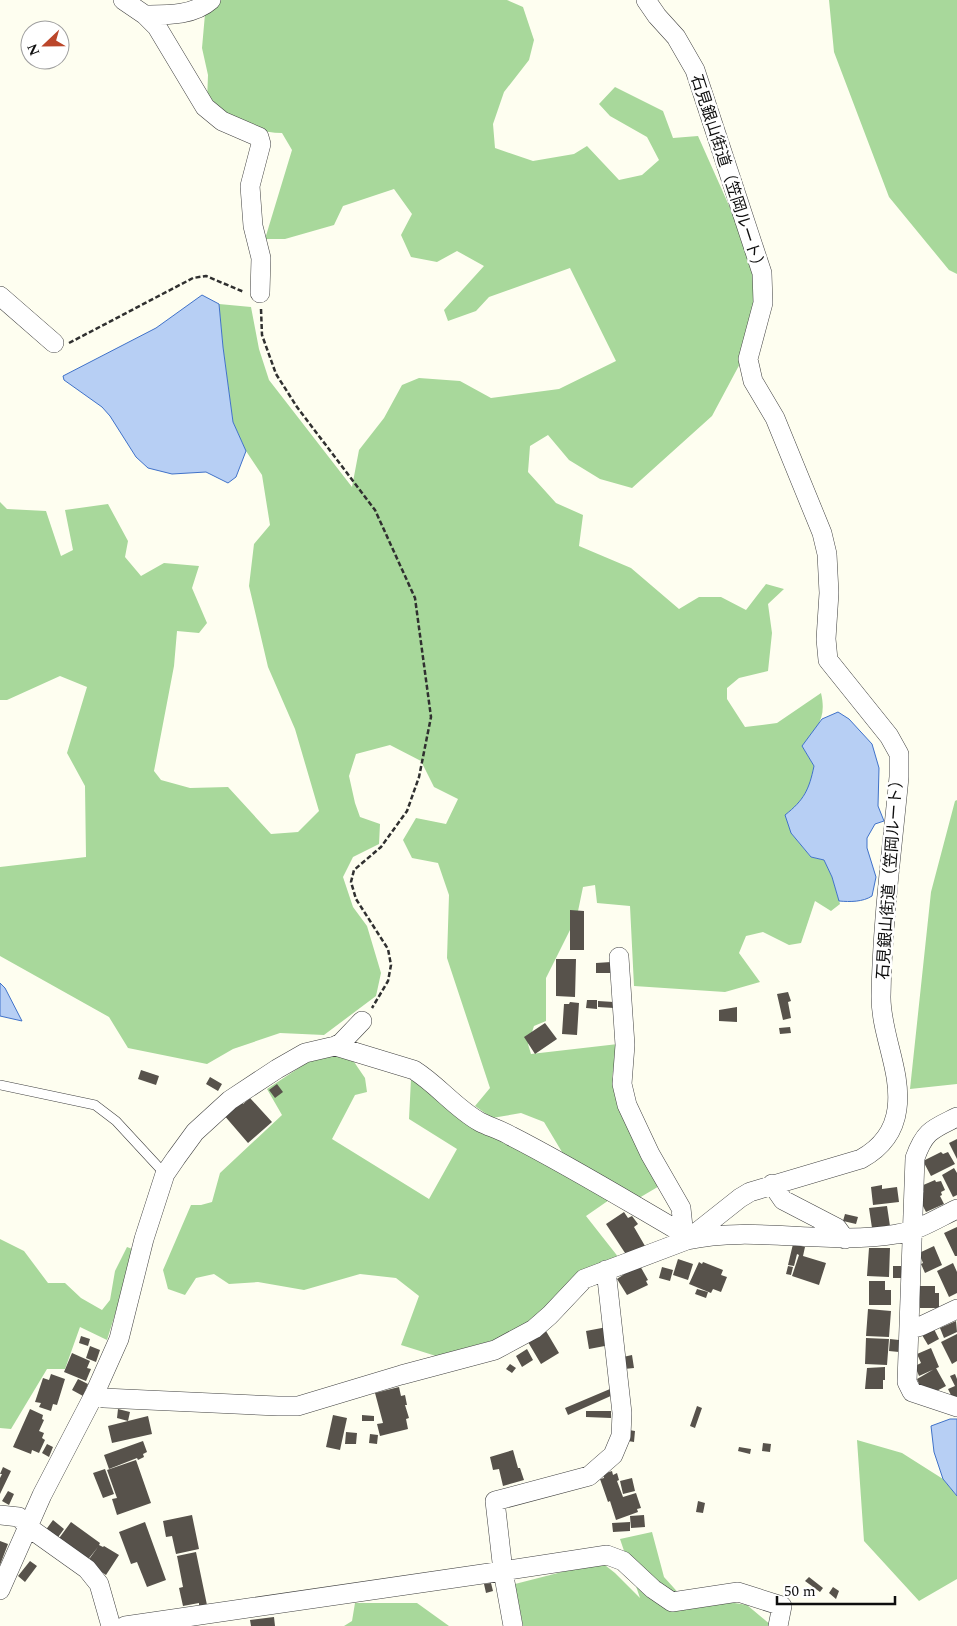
<svg xmlns="http://www.w3.org/2000/svg" width="957" height="1626" viewBox="0 0 957 1626" font-family="Spectral,'Noto Sans JP',serif">
<rect width="100%" height="100%" fill="#fefef0"/>
<path fill="#a8d89b" d="M 221,0 L 507,0 L 523,7 L 534,40 L 529,60 L 504,92 L 493,124 L 495,148 L 533,161 L 574,154 L 587,146 L 619,180 L 642,175 L 659,160 L 647,137 L 610,116 L 599,104 L 615,87 L 663,111 L 673,138 L 698,136 L 747,246 L 754,277 L 754,301 L 750,331 L 743,358 L 712,416 L 632,488 L 600,479 L 569,460 L 548,435 L 530,446 L 528,472 L 556,503 L 583,515 L 579,546 L 631,568 L 679,609 L 699,597 L 721,597 L 746,610 L 766,584 L 784,589 L 768,604 L 772,633 L 768,671 L 739,678 L 727,688 L 727,699 L 745,727 L 777,723 L 821,693 C 827,719 817,727 802,746 L 814,766 L 810,785 L 798,805 L 791,833 L 811,857 L 824,860 L 832,877 L 840,904 L 831,911 L 815,901 L 801,943 L 789,945 L 763,932 L 746,936 L 739,953 L 760,982 L 725,992 L 634,986 L 630,906 L 597,903 L 595,885 L 583,887 L 577,916 L 546,978 L 546,1021 L 534,1026 L 528,1044 L 531,1054 L 618,1044 L 612,1077 L 631,1127 L 661,1185 L 639,1198 L 565,1157 L 544,1122 L 521,1113 L 492,1118 L 475,1106 L 490,1088 L 447,958 L 449,895 L 438,863 L 412,858 L 403,840 L 416,818 L 446,824 L 458,799 L 434,787 L 421,761 L 390,745 L 356,754 L 349,776 L 355,803 L 360,817 L 380,824 L 379,844 L 353,857 L 343,877 L 353,907 L 367,926 L 381,973 L 376,996 L 324,1035 L 280,1033 L 233,1049 L 207,1064 L 128,1048 L 109,1017 L 0,956 L 0,867 L 86,857 L 85,786 L 67,753 L 87,687 L 60,676 L 7,700 L 0,700 L 0,502 L 7,509 L 46,511 L 61,556 L 73,550 L 65,510 L 108,504 L 128,541 L 125,557 L 141,576 L 164,563 L 199,566 L 192,588 L 207,623 L 199,633 L 177,631 L 174,666 L 154,771 L 161,780 L 190,788 L 228,787 L 271,834 L 298,832 L 319,811 L 295,729 L 268,667 L 249,586 L 254,544 L 270,525 L 262,475 L 246,451 L 233,422 L 223,347 L 219,304 L 251,307 L 259,349 L 269,380 L 352,487 L 359,450 L 384,418 L 402,385 L 419,378 L 460,381 L 491,398 L 559,389 L 616,361 L 570,268 L 489,297 L 476,311 L 448,321 L 444,310 L 484,266 L 457,251 L 437,262 L 411,257 L 401,235 L 412,214 L 394,189 L 343,206 L 334,225 L 285,239 L 265,239 L 292,150 L 282,133 C 255,133 229,118 207,102 L 208,75 L 202,48 L 205,14 Z
M 829,0 L 957,0 L 957,274 L 949,270 L 889,197 L 834,52 Z
M 957,800 L 957,1084 L 910,1089 L 931,892 L 955,801 Z
M 323,1052 L 350,1056 L 365,1078 L 367,1092 L 355,1095 L 332,1139 L 429,1199 L 457,1149 L 409,1119 L 411,1079 L 612,1198 L 586,1216 L 619,1258 L 531,1322 L 498,1339 L 436,1356 L 401,1345 L 419,1296 L 396,1278 L 360,1274 L 304,1290 L 258,1282 L 229,1284 L 214,1274 L 196,1278 L 185,1295 L 168,1289 L 163,1270 L 191,1205 L 201,1205 L 212,1202 L 220,1173 L 282,1115 L 267,1089 Z
M 0,1239 L 24,1251 L 48,1283 L 65,1283 L 81,1298 L 102,1310 L 110,1300 L 115,1271 L 127,1247 L 135,1250 L 107,1340 L 80,1327 L 65,1369 L 47,1369 L 11,1429 L 0,1428 Z
M 857,1440 L 902,1453 L 943,1479 L 957,1496 L 957,1579 L 919,1601 L 864,1541 Z
M 652,1532 L 664,1577 L 692,1608 L 722,1601 L 747,1605 L 772,1626 L 523,1626 L 515,1584 L 601,1562 L 615,1573 L 640,1598 L 620,1539 Z
M 355,1603 L 417,1603 L 449,1626 L 344,1626 L 352,1621 Z"/>
<path fill="#b7cff4" stroke="#4072c9" d="M 202,295 L 219,304 L 223,347 L 233,422 L 246,451 L 236,477 L 228,483 L 206,472 L 172,474 L 148,468 L 136,457 L 110,416 L 102,407 L 64,380 L 63,376 L 156,328 Z
M 838,712 L 849,719 L 872,744 L 879,768 L 878,806 L 884,821 L 875,824 L 867,838 L 867,848 L 876,877 L 872,896 C 863,902 850,902 839,901 L 832,877 L 824,860 L 811,857 L 791,833 L 785,815 C 804,800 809,790 814,766 L 802,746 L 822,719 Z
M 0,983 L 5,988 L 22,1021 L 0,1016 Z
M 950,1419 L 957,1419 L 957,1496 L 943,1479 L 934,1452 L 931,1426 Z"/>
<path fill="#57524b" d="M 570,910 L 584,911 L 584,950 L 570,950 Z
M 556,959 L 576,959 L 575,997 L 556,996 Z
M 611,962 L 611,973 L 596,973 L 596,963 Z
M 788,992 L 791,1001 L 788,1002 L 791,1018 L 783,1020 L 777,994 Z
M 587,1000 L 597,1000 L 597,1009 L 586,1008 Z
M 598,1001 L 614,1002 L 614,1008 L 598,1007 Z
M 570,1002 L 579,1003 L 577,1035 L 562,1034 L 564,1004 L 569,1004 Z
M 737,1007 L 737,1022 L 719,1021 L 719,1010 Z
M 545,1023 L 557,1039 L 535,1054 L 524,1037 Z
M 790,1027 L 791,1033 L 780,1034 L 779,1028 Z
M 141,1070 L 159,1076 L 156,1085 L 138,1079 Z
M 210,1077 L 222,1084 L 218,1091 L 206,1084 Z
M 277,1084 L 283,1092 L 275,1098 L 269,1090 Z
M 250,1098 L 272,1122 L 248,1143 L 223,1114 L 240,1100 L 243,1104 Z
M 957,1139 L 957,1159 L 949,1143 Z
M 941,1152 L 943,1154 L 948,1152 L 955,1164 L 931,1176 L 923,1161 Z
M 954,1168 L 957,1173 L 957,1195 L 953,1197 L 942,1175 Z
M 935,1180 L 936,1182 L 941,1181 L 945,1190 L 941,1192 L 942,1195 L 940,1196 L 944,1204 L 926,1212 L 921,1202 L 923,1201 L 920,1194 L 924,1192 L 921,1186 Z
M 882,1185 L 882,1189 L 897,1187 L 899,1202 L 873,1205 L 871,1187 Z
M 887,1206 L 890,1226 L 872,1228 L 869,1208 Z
M 624,1212 L 628,1218 L 632,1216 L 638,1224 L 634,1227 L 645,1246 L 627,1256 L 606,1224 Z
M 845,1214 L 858,1217 L 856,1224 L 843,1221 Z
M 957,1227 L 957,1256 L 955,1256 L 944,1233 Z
M 793,1244 L 805,1247 L 803,1256 L 826,1263 L 819,1285 L 792,1276 L 799,1255 L 797,1254 L 794,1266 L 788,1265 Z
M 934,1246 L 942,1265 L 925,1273 L 921,1264 L 923,1263 L 919,1253 Z
M 869,1248 L 890,1248 L 889,1277 L 867,1276 Z
M 678,1259 L 693,1264 L 688,1280 L 673,1275 Z
M 699,1262 L 702,1264 L 703,1262 L 723,1270 L 721,1275 L 727,1277 L 721,1292 L 713,1289 L 711,1293 L 689,1284 Z
M 953,1263 L 957,1272 L 957,1293 L 949,1297 L 937,1271 Z
M 639,1264 L 648,1280 L 646,1281 L 648,1285 L 627,1295 L 617,1279 Z
M 788,1266 L 793,1267 L 791,1275 L 786,1274 Z
M 893,1266 L 901,1266 L 901,1278 L 893,1278 Z
M 662,1267 L 673,1270 L 670,1281 L 659,1278 Z
M 869,1281 L 885,1281 L 885,1290 L 891,1290 L 891,1305 L 869,1305 Z
M 920,1286 L 935,1286 L 935,1293 L 939,1293 L 939,1308 L 920,1308 Z
M 697,1289 L 708,1292 L 706,1298 L 695,1294 Z
M 868,1309 L 891,1311 L 889,1337 L 866,1336 Z
M 956,1321 L 957,1332 L 944,1338 L 940,1328 Z
M 607,1327 L 610,1345 L 589,1349 L 586,1331 Z
M 934,1329 L 939,1339 L 928,1345 L 922,1335 Z
M 546,1331 L 559,1353 L 541,1364 L 528,1342 Z
M 957,1334 L 957,1361 L 952,1364 L 941,1342 Z
M 81,1336 L 90,1339 L 88,1346 L 79,1343 Z
M 866,1338 L 889,1339 L 887,1365 L 865,1364 Z
M 890,1339 L 899,1340 L 899,1352 L 889,1351 Z
M 90,1346 L 100,1350 L 96,1362 L 86,1358 Z
M 931,1348 L 939,1367 L 919,1376 L 915,1366 L 921,1363 L 917,1354 Z
M 527,1349 L 533,1360 L 522,1367 L 516,1356 Z
M 72,1353 L 90,1361 L 87,1368 L 91,1369 L 86,1381 L 64,1372 Z
M 632,1355 L 634,1368 L 624,1369 L 623,1357 Z
M 510,1364 L 516,1368 L 512,1373 L 506,1369 Z
M 885,1367 L 885,1380 L 883,1380 L 883,1389 L 865,1389 L 867,1368 Z
M 936,1368 L 946,1386 L 933,1393 L 930,1388 L 927,1389 L 925,1386 L 921,1388 L 917,1379 Z
M 51,1374 L 65,1379 L 57,1405 L 53,1404 L 51,1411 L 39,1407 L 41,1403 L 35,1402 L 43,1378 L 49,1380 Z
M 955,1374 L 957,1379 L 957,1398 L 953,1399 L 948,1389 L 955,1386 L 950,1376 Z
M 78,1379 L 88,1384 L 83,1396 L 72,1390 Z
M 399,1387 L 401,1396 L 405,1395 L 407,1405 L 405,1405 L 409,1418 L 406,1419 L 408,1429 L 380,1436 L 377,1424 L 383,1423 L 375,1393 Z
M 610,1389 L 613,1395 L 568,1415 L 565,1408 Z
M 697,1406 L 702,1408 L 695,1428 L 690,1426 Z
M 30,1409 L 43,1415 L 42,1419 L 44,1420 L 39,1431 L 44,1433 L 42,1438 L 45,1440 L 39,1453 L 32,1450 L 31,1454 L 13,1447 Z
M 118,1409 L 130,1412 L 128,1421 L 117,1418 Z
M 586,1411 L 611,1411 L 611,1418 L 586,1417 Z
M 333,1415 L 347,1418 L 340,1450 L 326,1447 Z
M 362,1415 L 374,1416 L 374,1421 L 362,1421 Z
M 148,1416 L 152,1434 L 112,1443 L 108,1426 Z
M 629,1430 L 635,1431 L 634,1442 L 628,1441 Z
M 346,1432 L 357,1433 L 356,1444 L 345,1444 Z
M 370,1434 L 378,1435 L 377,1444 L 369,1443 Z
M 143,1441 L 147,1452 L 143,1454 L 144,1457 L 138,1460 L 137,1458 L 109,1469 L 104,1455 Z
M 763,1443 L 771,1444 L 770,1452 L 762,1451 Z
M 47,1444 L 53,1447 L 49,1457 L 42,1453 Z
M 739,1447 L 751,1449 L 750,1454 L 738,1451 Z
M 513,1450 L 518,1468 L 520,1468 L 524,1480 L 503,1486 L 499,1469 L 493,1470 L 490,1457 Z
M 136,1460 L 151,1503 L 117,1515 L 112,1499 L 117,1498 L 107,1470 Z
M 3,1467 L 11,1471 L 0,1494 L 0,1478 L 2,1474 L 0,1474 Z
M 105,1469 L 114,1494 L 103,1498 L 93,1473 Z
M 612,1471 L 613,1475 L 617,1473 L 619,1480 L 617,1481 L 623,1497 L 636,1493 L 641,1508 L 637,1509 L 638,1512 L 616,1520 L 610,1501 L 608,1502 L 600,1479 L 604,1478 L 603,1474 Z
M 632,1478 L 635,1491 L 623,1494 L 620,1481 Z
M 8,1491 L 14,1494 L 9,1505 L 2,1501 Z
M 698,1501 L 705,1503 L 703,1513 L 696,1512 Z
M 192,1515 L 199,1549 L 176,1554 L 172,1536 L 166,1537 L 163,1521 Z
M 644,1515 L 645,1527 L 631,1528 L 630,1516 Z
M 53,1520 L 64,1529 L 56,1540 L 45,1531 Z
M 71,1522 L 100,1543 L 99,1545 L 103,1547 L 104,1546 L 119,1555 L 106,1575 L 87,1562 L 98,1547 L 86,1562 L 57,1541 Z
M 145,1522 L 166,1580 L 147,1587 L 137,1562 L 131,1564 L 119,1532 Z
M 630,1522 L 630,1531 L 613,1532 L 612,1523 Z
M 0,1541 L 8,1544 L 0,1565 Z
M 196,1552 L 207,1605 L 199,1606 L 199,1603 L 183,1606 L 179,1588 L 183,1587 L 177,1556 Z
M 30,1561 L 37,1566 L 25,1582 L 18,1576 Z
M 809,1577 L 823,1588 L 820,1592 L 805,1581 Z
M 491,1583 L 493,1591 L 486,1593 L 484,1584 Z
M 833,1587 L 839,1591 L 836,1599 L 829,1593 Z
M 274,1617 L 275,1626 L 251,1626 L 250,1620 Z"/>
<g fill="none" stroke-linecap="round" stroke-linejoin="round">
<g stroke="#414141" stroke-width="10">
<path id="service" d="M 0,1085 L 95,1105 L 116,1121 L 165,1174"/>
</g>
<g stroke="#414141" stroke-width="20">
<path id="minor" d="M 123,0 L 145,15 L 157,27 L 205,107 L 222,121 L 259,137 L 261,144 L 250,186 L 253,226 L 261,258 L 260,293
M 646,0 L 657,16 L 676,37 L 695,70 L 762,273 L 763,303 L 748,359 L 753,381 L 775,418 L 822,533 L 827,554 L 829,593 L 826,639 L 828,660 L 889,736 L 899,754 L 899,777 C 892,850 882,924 881,997 C 881,1035 902,1071 897,1109 C 894,1132 881,1148 861,1159 L 750,1192 L 740,1198 L 687,1240
M 145,15 C 167,15 193,16 211,0
M 0,296 L 54,343
M 619,957 L 625,1045 L 622,1084 L 627,1105 L 650,1154 L 681,1208 L 683,1227 L 687,1240
M 335,1046 L 414,1070 C 438,1085 455,1108 480,1122 C 490,1127 501,1130 511,1136 C 568,1165 622,1198 677,1230 L 687,1240
M 957,1117 C 933,1129 925,1130 915,1158 L 907,1382 L 912,1392 L 957,1407
M 772,1184 L 783,1200 L 837,1228 L 845,1239
M 910,1329 L 921,1326 L 957,1309
M 94,1395 L 119,1339 L 144,1239 L 165,1174 L 176,1158 L 195,1132 L 230,1100 L 277,1069 L 305,1053 L 335,1046 L 341,1043 L 362,1021
M 0,1515 L 19,1517 L 28,1527 L 87,1569 L 99,1584 L 111,1626
M 0,1590 L 42,1495 L 94,1395 L 104,1398 L 278,1406 L 298,1406 L 401,1375 L 495,1350 L 534,1329 L 550,1315 L 584,1279 L 687,1240 C 754,1225 828,1246 897,1234 C 918,1231 938,1218 957,1209
M 125,1626 L 503,1571 L 607,1555 L 623,1561 L 653,1589 L 672,1602 L 738,1592 L 782,1606 L 778,1626
M 513,1626 L 503,1571 L 495,1501 L 589,1476 L 613,1455 L 621,1436 L 622,1413 L 606,1270"/>
</g>
<path stroke="#303030" stroke-width="2.5" stroke-dasharray="5 2.5" stroke-linecap="butt" d="M 261,309 L 262,335 L 276,374 L 297,407 L 375,510 L 415,598 L 431,717 L 419,777 L 407,811 L 381,847 L 354,870 L 351,882 L 356,899 L 388,949 L 391,965 L 388,981 L 372,1008
M 69,343 L 193,278 L 206,276 L 244,292"/>
<use href="#service" stroke="#fff" stroke-width="9"/>
<use href="#minor" stroke="#fff" stroke-width="19"/>
</g>
<g text-anchor="middle" dominant-baseline="central" stroke-width="5" stroke-linejoin="round" paint-order="stroke">
<g font-size="16" fill="#0e0e0e" stroke="#fff">
<text transform="translate(728 174) rotate(72)">石見銀山街道（笠岡ルート）</text>
<text transform="translate(890 876) rotate(-86)">石見銀山街道（笠岡ルート）</text>
</g>
</g>
<g transform="translate(45 45) rotate(248)"><circle r="24" fill="#ffffff" stroke="#9f9f9f"/>
<path d="M0-4L9 19L0 12L-9 19Z" fill="#bb462a"/>
<text y="-8" font-size="14" font-weight="bold" text-anchor="middle" fill="#0e0e0e">N</text>
</g>
<path d="M777 1596v8h118v-8" fill="none" stroke="#0e0e0e" stroke-width="2.5"/>
<text x="784" y="1596" font-size="15" fill="#0e0e0e" stroke="#ffffff" stroke-width="4" paint-order="stroke">50 m</text>
</svg>
